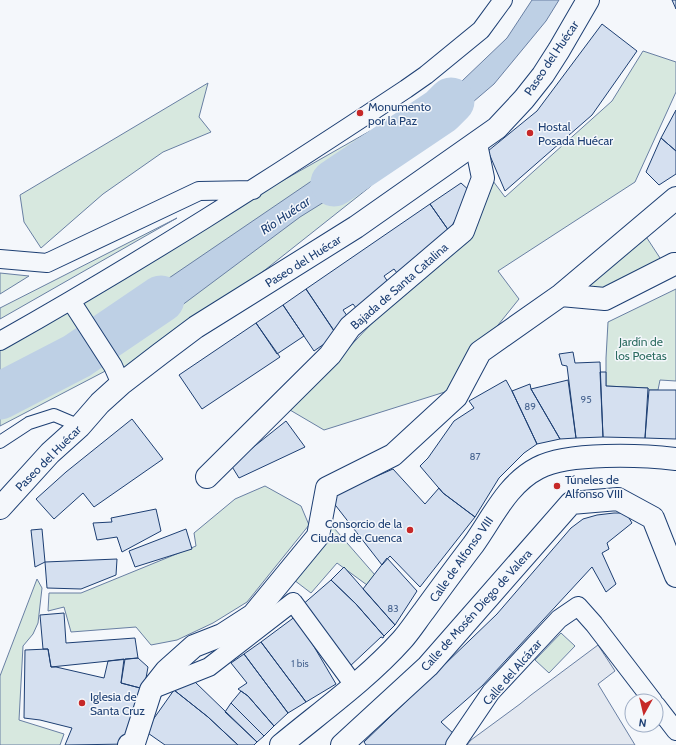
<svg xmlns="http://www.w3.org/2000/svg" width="676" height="745" viewBox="0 0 676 745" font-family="Cabin,sans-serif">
<rect width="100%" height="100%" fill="#f4f7fb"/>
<path fill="#d7e8df" stroke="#687fa3" d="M 643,51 L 676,62 L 676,92 L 635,182 L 498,271 L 519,299 L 465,366 L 448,391 L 324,430 L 290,410 L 407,286 L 474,231 L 490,177 L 505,197 L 612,101 Z
M 208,83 L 199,117 L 211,132 L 163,152 L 103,194 L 41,248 L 24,222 L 20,195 Z
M 370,131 L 371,186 L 121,384 L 113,367 L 0,426 L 0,345 L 71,301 Z
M 177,218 L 0,319 L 0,308 Z
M 643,232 L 662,261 L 602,294 L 587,286 Z
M 0,273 L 29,276 L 0,294 Z
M 676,289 L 676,381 L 660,380 L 658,390 L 649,390 L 648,388 L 606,386 L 606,358 L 608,322 Z
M 265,486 L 301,506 L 309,525 L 247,602 L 213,623 L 177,640 L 151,645 L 136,627 L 71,632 L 64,607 L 48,611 L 49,593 L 81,593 L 196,546 L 194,533 L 235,499 Z
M 327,520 L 375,575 L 367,585 L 337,563 L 311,593 L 294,580 Z
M 37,579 L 42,588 L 38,623 L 33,634 L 23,646 L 19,720 L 64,734 L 60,745 L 0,745 L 0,676 Z
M 561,633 L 575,646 L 549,673 L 535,660 Z"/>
<path fill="#e3e8f0" stroke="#687fa3" d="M 598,645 L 615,671 L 598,684 L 635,745 L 467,745 L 471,740 L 520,704 L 531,695 Z"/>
<path fill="#bed0e5" stroke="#687fa3" d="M 532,0 L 559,0 L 546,21 L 494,84 L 439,131 L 403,154 L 397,128 L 440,102 L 507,38 Z
M 382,133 L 396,166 L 386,175 L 369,174 L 300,217 L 118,353 L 100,325 Z
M 83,342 L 96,365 L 58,375 L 0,404 L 0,386 Z"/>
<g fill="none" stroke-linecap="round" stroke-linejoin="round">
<path stroke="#bed0e5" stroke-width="47" d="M 334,183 L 441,111 L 451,101
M 0,396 L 77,356 L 161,299"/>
</g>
<path fill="#d5e0f0" stroke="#1d3f73" d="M 672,0 L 676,0 L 676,9 Z
M 602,24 L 637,51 L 592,115 L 505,191 L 488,151 L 537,111 Z
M 676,110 L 676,151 L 661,138 Z
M 661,138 L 676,151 L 676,174 L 659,185 L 646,172 Z
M 461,183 L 471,192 L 449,231 L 430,204 Z
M 430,204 L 449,231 L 427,247 L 430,251 L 400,277 L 394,269 L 384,276 L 392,288 L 360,313 L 353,304 L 343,310 L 350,320 L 334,331 L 306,289 Z
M 306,289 L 337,335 L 314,351 L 283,305 Z
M 283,305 L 304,336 L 277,354 L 256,323 Z
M 256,323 L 280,357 L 202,409 L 179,375 Z
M 573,352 L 575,363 L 600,362 L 603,437 L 576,438 L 567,366 L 562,365 L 559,354 Z
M 600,372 L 606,372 L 606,386 L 648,388 L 645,438 L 603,437 Z
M 506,380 L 512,391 L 537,444 L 524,453 L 499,478 L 475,517 L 443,493 L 420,466 L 428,458 L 454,421 L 474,408 L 469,401 Z
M 568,380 L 576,438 L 560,439 L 531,389 Z
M 530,384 L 531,389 L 560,439 L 537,444 L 512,391 Z
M 649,390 L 676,390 L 676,439 L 645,438 Z
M 132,419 L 163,459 L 94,507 L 83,493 L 54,519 L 36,499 L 66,472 Z
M 286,421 L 305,447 L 239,478 L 231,465 Z
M 393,469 L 425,504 L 439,488 L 443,493 L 475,517 L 420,587 L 390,556 L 382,565 L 329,497 Z
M 156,509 L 161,531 L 122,552 L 117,537 L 97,540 L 93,523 L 112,522 L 111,518 Z
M 614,513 L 626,513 L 632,523 L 607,543 L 609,549 L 602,553 L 616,584 L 606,592 L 592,567 L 482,686 L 441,722 L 455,735 L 446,745 L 366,745 L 364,742 L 497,614 L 571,528 L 583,519 L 597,515 Z
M 42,529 L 45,562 L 35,567 L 31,530 Z
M 186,529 L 192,549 L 135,567 L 129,551 Z
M 387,558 L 417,591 L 395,625 L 363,589 Z
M 117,559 L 116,575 L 81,589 L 47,588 L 45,562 Z
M 344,567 L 395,625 L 384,636 L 356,604 L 331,580 Z
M 331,580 L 356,604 L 384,636 L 383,638 L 381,637 L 348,668 L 301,606 Z
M 64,613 L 66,643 L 135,638 L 138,658 L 51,667 L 48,649 L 43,649 L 40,615 Z
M 296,616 L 336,684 L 306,702 L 261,642 Z
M 261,642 L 306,702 L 288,713 L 244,654 Z
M 48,649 L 51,667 L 56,667 L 104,678 L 108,661 L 124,659 L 121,683 L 144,689 L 129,744 L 65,745 L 72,728 L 40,720 L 24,718 L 25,650 Z
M 244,654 L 288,713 L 274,726 L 248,696 L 238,689 L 247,683 L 231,663 Z
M 138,658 L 148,667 L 144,689 L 121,683 L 125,659 Z
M 195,682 L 257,742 L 254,745 L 238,745 L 208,717 L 174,690 Z
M 174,690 L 208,717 L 238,745 L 165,745 L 145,731 Z
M 241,691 L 248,696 L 274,726 L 264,736 L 231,703 Z
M 231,703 L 264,736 L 257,742 L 225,712 Z"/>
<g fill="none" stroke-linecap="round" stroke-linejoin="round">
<g stroke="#1d3f73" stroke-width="14">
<path id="service" d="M 0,442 L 29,423 L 54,415 L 80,426"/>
</g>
<g stroke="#1d3f73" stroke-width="20">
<path id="pedestrian" d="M 0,259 L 47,263 L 199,191 L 253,190
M 71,301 L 113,366 L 121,384
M 0,341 C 139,263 273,177 406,89 L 426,75 L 481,30 L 503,0
M 151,690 L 209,667 L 293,602 L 354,685
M 656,705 L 676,731
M 455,745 L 491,692 L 559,619 L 578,606 L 594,624 L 653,701"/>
</g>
<g stroke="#1d3f73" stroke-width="24">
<path id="minor" d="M 561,295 L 605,299 L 674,264 L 676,264
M 207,477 L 330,355 L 350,327 L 463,231 L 483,178 L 476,144
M 129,745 L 134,743 L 151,690 L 166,671 L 194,646 L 222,635 L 253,615 L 318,536 L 327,488 L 393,455 L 456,397 L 480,352 L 561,295 L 676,198
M 342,745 L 428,666 L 571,503 L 618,499 L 653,518 L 676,576"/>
</g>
<g stroke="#1d3f73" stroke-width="24">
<path id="tertiary" d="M 0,508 L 50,453 L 80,426 L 100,403 L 121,384 L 160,354 L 196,327 L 356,227 L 497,128 L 524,99 L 543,75 L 559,50 L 588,0
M 281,745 C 322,711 367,679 402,640 C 410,631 417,620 424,611 C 440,589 456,567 473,545 C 493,517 507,484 538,468 C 568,452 642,455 676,459"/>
</g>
<use href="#service" stroke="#f4f7fb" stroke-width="12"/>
<use href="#pedestrian" stroke="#f4f7fb" stroke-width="18"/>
<use href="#minor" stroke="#f4f7fb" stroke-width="22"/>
<use href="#tertiary" stroke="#f4f7fb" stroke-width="22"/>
</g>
<g fill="#c62828" stroke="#f4f7fb" stroke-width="1.5">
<circle cx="360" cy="113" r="4"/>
<circle cx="530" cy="133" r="4"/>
<circle cx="557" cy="486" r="4"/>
<circle cx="410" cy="530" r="4"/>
<circle cx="82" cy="703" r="4"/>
</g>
<g text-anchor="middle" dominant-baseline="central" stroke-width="3" stroke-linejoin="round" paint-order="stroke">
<g font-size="10" fill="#4b6792">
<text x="586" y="399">95</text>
<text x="530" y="406">89</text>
<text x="475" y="456">87</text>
<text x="393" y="608">83</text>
<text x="300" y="663">1 bis</text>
</g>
<g font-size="12" fill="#1d3f73" stroke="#f4f7fb">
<text transform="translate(551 58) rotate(-56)">Paseo del Huécar</text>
<text transform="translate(303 261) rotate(-32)">Paseo del Huécar</text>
<text transform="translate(399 286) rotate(-41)">Bajada de Santa Catalina</text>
<text transform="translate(48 458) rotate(-45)">Paseo del Huécar</text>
<text transform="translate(461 559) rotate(-55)">Calle de Alfonso VIII</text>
<text transform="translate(476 610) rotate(-48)">Calle de Mosén Diego de Valera</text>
<text transform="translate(512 672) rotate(-49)">Calle del Alcázar</text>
</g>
<g font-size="12" fill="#1d3f73" stroke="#f4f7fb" text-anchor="start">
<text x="368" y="106">Monumento<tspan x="368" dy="14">por la Paz</tspan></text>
<text x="538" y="126">Hostal<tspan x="538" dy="14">Posada Huécar</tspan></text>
<text x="565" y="479">Túneles de<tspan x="565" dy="14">Alfonso VIII</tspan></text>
<text x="402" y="523" text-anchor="end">Consorcio de la<tspan x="402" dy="14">Ciudad de Cuenca</tspan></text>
<text x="90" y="696">Iglesia de<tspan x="90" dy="14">Santa Cruz</tspan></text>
</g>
<g font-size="12" fill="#2c6c60" stroke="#f4f7fb">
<text x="641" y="341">Jardín de<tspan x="641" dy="14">los Poetas</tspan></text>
</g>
<g font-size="13" font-style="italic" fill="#1d3f73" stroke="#f4f7fb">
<text transform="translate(285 215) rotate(-34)">Río Huécar</text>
</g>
</g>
<g transform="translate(644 713) rotate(188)"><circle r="19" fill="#f4f7fb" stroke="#9eadc5"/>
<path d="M0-3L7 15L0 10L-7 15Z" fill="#c62828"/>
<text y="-6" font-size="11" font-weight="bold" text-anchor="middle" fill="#1d3f73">N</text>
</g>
</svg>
